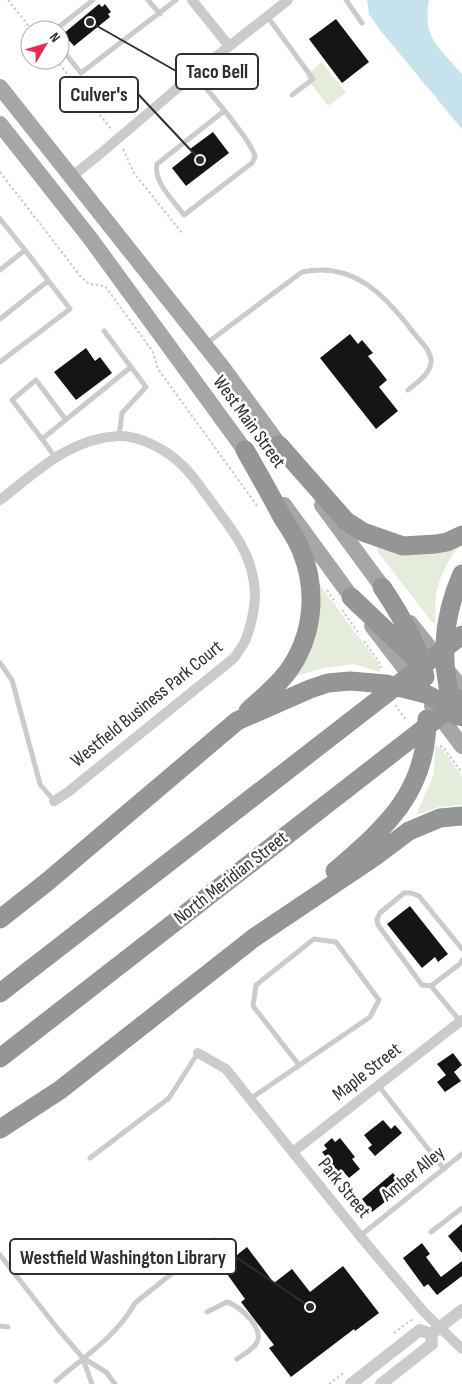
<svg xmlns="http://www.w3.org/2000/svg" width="462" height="1384" viewBox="0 0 462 1384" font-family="'Sofia Sans Condensed',sans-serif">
<rect width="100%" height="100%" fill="#fff"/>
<path fill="#e6ecdb" d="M 322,62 L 346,93 L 328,106 L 305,76 Z
M 377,545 C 402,559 432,550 459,547 C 449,559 438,579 436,595 C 435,604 436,614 435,623 L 432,622 L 377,551 Z
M 317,578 L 320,585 L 378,663 L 381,672 L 353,664 L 325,668 L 295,676 Z
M 435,745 L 442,749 L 462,776 L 462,805 L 439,807 L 416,815 L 434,774 Z"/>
<path fill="#c6e2ed" d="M 367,0 L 429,0 C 422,39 439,47 462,74 L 462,129 L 380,30 L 369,14 Z"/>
<path fill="#151515" d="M 99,4 L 102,7 L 105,4 L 111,12 L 108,14 L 110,17 L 74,46 L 63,34 Z
M 336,19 L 369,62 L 342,83 L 309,39 Z
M 213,132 L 229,153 L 186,186 L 172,168 L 192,152 L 190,149 Z
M 350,334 L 358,344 L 362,340 L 373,353 L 368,356 L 387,380 L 379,387 L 398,411 L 376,429 L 320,358 Z
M 86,348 L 95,361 L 100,357 L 112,373 L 76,400 L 54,372 Z
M 410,906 L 448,954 L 438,962 L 435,957 L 422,968 L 387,924 Z
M 453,1053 L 462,1065 L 454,1072 L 461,1081 L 445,1092 L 437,1082 L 446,1075 L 437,1064 Z
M 383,1120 L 391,1129 L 395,1125 L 402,1133 L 375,1156 L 368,1148 L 372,1145 L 364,1135 Z
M 332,1138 L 335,1142 L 340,1138 L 355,1157 L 352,1159 L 360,1169 L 349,1178 L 341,1169 L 338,1172 L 322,1152 L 327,1149 L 324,1145 Z
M 393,1173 L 404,1187 L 372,1212 L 362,1199 Z
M 462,1224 L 462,1253 L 448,1236 Z
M 422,1243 L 430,1254 L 426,1257 L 441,1277 L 462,1261 L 462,1276 L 437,1295 L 428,1284 L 424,1287 L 403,1258 Z
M 247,1247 L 274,1283 L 292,1269 L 310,1292 L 343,1266 L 379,1313 L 355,1331 L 354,1329 L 291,1377 L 269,1348 L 274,1345 L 241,1302 L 245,1299 L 222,1267 Z"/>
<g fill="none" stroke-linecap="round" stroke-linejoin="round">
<path stroke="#cbcbcb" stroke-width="2" stroke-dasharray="2.5 2.5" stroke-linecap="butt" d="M 8,0 L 32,30
M 56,60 L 112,130
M 123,149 L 134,173 L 183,234
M 0,172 L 81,277 L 89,284 L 105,286 L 153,352 L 158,369 L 258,507
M 327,590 L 336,603
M 342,610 L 360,635
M 364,641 L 379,662 L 381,668
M 395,705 L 407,721
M 440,746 L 443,747 L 462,773
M 394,1333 L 414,1318
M 329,1384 L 343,1373"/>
<path stroke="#cbcbcb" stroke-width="5" d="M 148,0 L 160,14
M 346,0 L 362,23
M 267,16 L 313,79 L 292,95
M 55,30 L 93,0
M 60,47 L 81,73 L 176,0
M 194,74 C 206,88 254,144 255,157 L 252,163 L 184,215 C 174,201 153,182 157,164 L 224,111
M 0,219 L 25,250
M 0,270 L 25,250 L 70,309 L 0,362
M 0,319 L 48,281
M 104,331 L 131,367
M 207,343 L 302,272 C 353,261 385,295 413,332 C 419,340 431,350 431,361 C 431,374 417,382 408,390
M 42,439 L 12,400 L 36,380 L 66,420
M 55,457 L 42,439 L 131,367 L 146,387 L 122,413 L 119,436
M 0,663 L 12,680 L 40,784 L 54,801
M 431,986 L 461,963 L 462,960
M 460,1021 L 431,986 L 422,985 L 378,925 L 377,919 L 380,913 L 404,893 L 411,893 L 419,896 L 462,949
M 378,1085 L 444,1169
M 250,1099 L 370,1017 L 379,1000 L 336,942 L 314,939 L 256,985 L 253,1006 L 299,1065
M 90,1158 L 169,1098 L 198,1053
M 431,1232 L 462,1208
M 360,1236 L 462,1154
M 0,1255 L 58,1329 L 83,1358 L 106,1372 L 115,1384
M 207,1312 L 227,1302 C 240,1306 266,1329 256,1344 C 252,1350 243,1355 237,1359
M 0,1326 L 8,1327
M 83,1359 L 92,1384
M 56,1381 C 85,1356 116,1337 135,1303 L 214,1240"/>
<path stroke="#cbcbcb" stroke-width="10" d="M 192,0 L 229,46
M 71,177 L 100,154 L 194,74 L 288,0
M 0,500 C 37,472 68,439 118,436 C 139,435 167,450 182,465 C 193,475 201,488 210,500 C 229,526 250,550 254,583 C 257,600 252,623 246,639 C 243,646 238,652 234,658 L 68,792 L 54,801
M 198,1053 L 226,1069 L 360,1236 L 424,1312 L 462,1349
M 293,1152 L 462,1020"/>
<path stroke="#cbcbcb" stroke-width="12" d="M 431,1334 L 462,1310
M 351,1384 L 420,1330 L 431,1334
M 381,1384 L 432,1344 L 431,1334"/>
<path stroke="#a6a6a6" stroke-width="16" d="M 0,87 L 223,368 L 286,454
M 0,124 L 90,238 L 252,460
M 284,505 L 358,606
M 322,505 L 389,596
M 410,623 L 462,689
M 372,626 L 418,686
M 432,706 L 462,746"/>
<path stroke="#959595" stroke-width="19" d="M 279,445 L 346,521 L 363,532 L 403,546 L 436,544 L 447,542 L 462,535
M 245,450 C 257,471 269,492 280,513 C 287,526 296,537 301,550 C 317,588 314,632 291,667 C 280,684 263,697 248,711
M 382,587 C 398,611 421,648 425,677
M 351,597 L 415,658
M 457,716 C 438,670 442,618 462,574
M 335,871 C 386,827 427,792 427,719
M 0,919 L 47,882 L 237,721 L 310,689 L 328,683 L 350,681 L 386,684 L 426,694 L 446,704 L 462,717
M 0,993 L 462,635
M 0,1058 L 462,699
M 0,1129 L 60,1090 L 255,937 L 377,855 L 409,831 L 440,818 L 462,816"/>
</g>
<g text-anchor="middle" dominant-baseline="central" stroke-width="5" stroke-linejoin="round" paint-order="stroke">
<g font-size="19" fill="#2e2e2e" stroke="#fff">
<text transform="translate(249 422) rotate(54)">West Main Street</text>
<text transform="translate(147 704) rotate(-39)">Westfield Business Park Court</text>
<text transform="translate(231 878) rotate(-38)">North Meridian Street</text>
<text transform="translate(367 1072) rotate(-38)">Maple Street</text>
<text transform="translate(413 1174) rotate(-39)">Amber Alley</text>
<text transform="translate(344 1188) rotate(51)">Park Street</text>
</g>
</g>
<path fill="none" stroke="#2e2e2e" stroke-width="2" d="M90 22L176 71M200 160L138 94M310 1307L236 1257"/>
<g fill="#2e2e2e" stroke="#fff" stroke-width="2">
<circle cx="90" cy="22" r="5"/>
<circle cx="200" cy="160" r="5"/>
<circle cx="310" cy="1307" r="5"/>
</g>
<g fill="#fff" stroke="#2e2e2e" stroke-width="2">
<rect x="176" y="54" width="82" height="35" rx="5"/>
<rect x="60" y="77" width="78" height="35" rx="5"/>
<rect x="10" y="1239" width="226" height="35" rx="5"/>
</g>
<g font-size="20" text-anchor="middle" font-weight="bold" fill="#2e2e2e">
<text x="217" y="78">Taco Bell</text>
<text x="99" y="101">Culver's</text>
<text x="123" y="1264">Westfield Washington Library</text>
</g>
<g transform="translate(45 45) rotate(52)"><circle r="24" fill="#ffffff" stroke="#ababab"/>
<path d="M0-4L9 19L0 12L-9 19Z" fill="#eb2a4c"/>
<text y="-8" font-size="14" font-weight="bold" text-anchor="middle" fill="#2e2e2e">N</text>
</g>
</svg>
